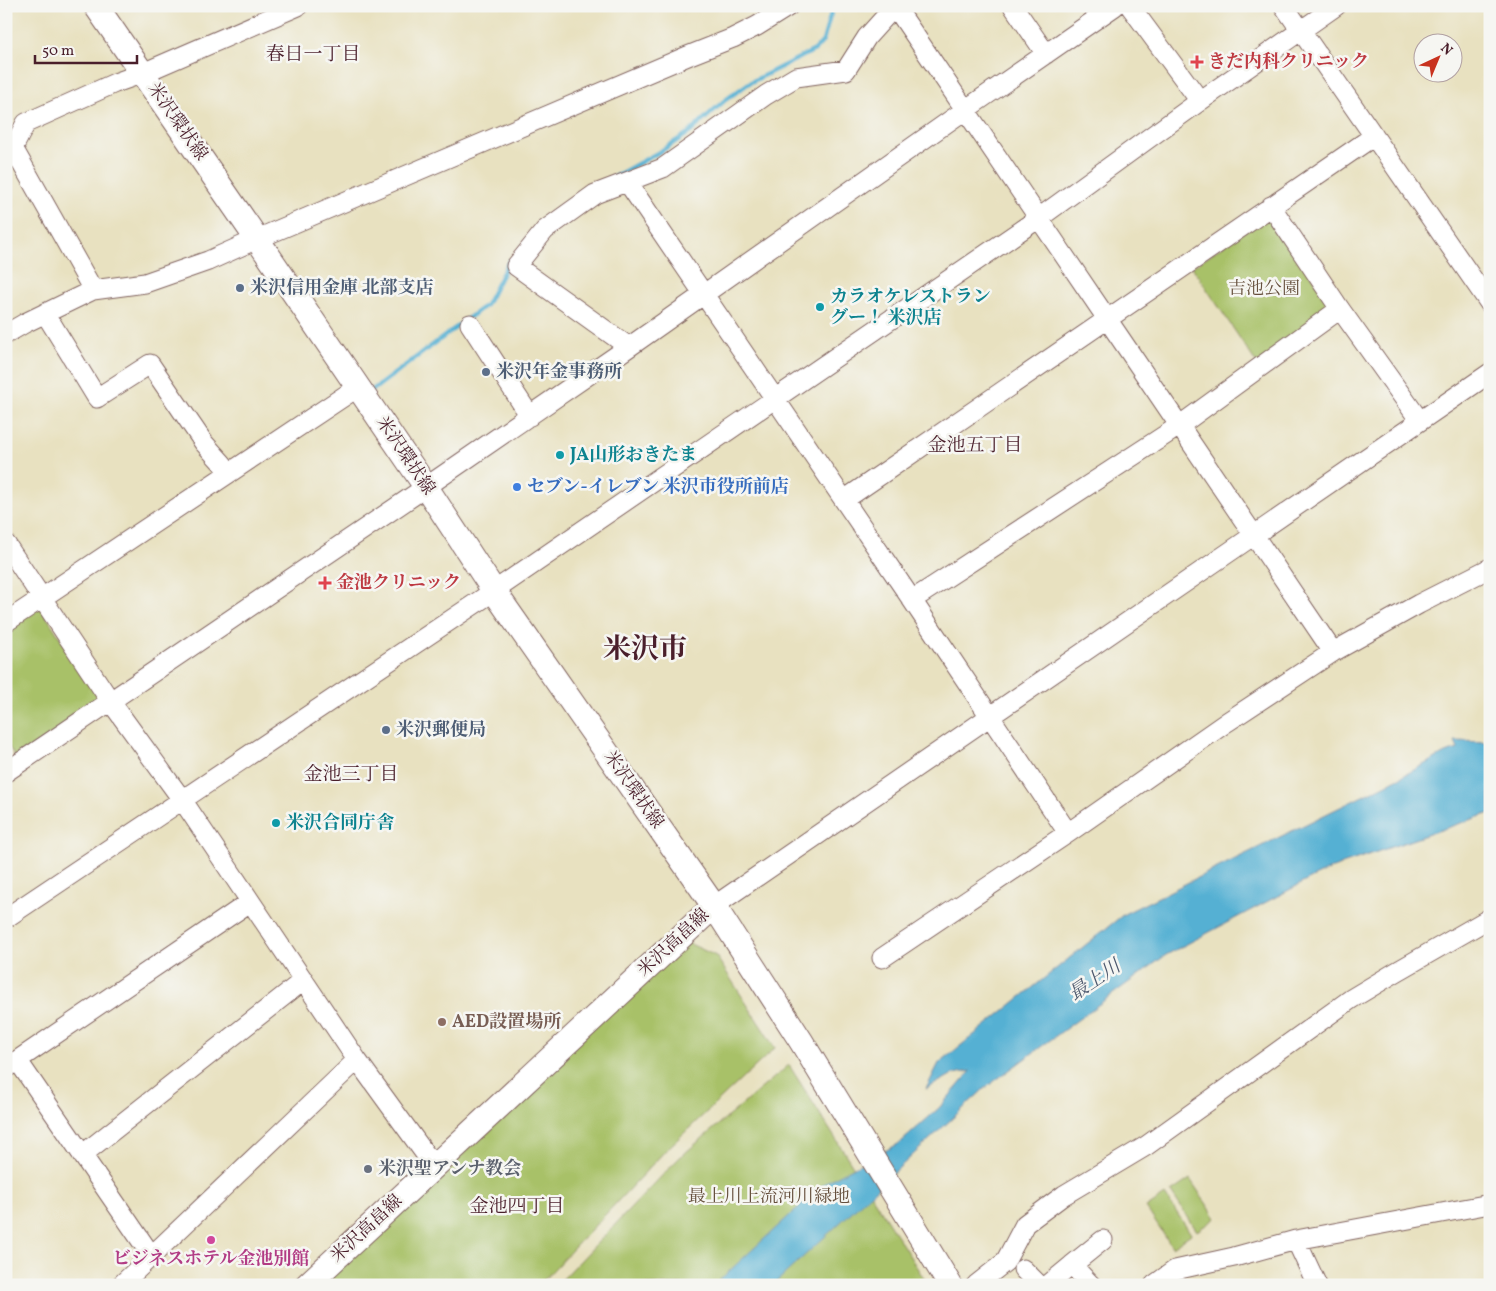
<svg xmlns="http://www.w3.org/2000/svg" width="1496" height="1291" viewBox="0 0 1496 1291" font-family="Vollkorn,'Noto Serif JP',serif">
<rect width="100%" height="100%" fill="#f6f6f2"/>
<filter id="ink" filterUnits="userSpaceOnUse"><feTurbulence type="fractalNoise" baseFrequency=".02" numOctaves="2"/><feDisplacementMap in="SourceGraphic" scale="10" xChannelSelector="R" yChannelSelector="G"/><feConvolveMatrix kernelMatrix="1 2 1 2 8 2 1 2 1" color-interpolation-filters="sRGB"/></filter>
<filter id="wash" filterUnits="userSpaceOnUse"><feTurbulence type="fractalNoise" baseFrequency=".0096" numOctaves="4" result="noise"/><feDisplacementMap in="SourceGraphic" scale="20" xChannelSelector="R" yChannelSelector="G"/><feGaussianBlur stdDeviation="1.12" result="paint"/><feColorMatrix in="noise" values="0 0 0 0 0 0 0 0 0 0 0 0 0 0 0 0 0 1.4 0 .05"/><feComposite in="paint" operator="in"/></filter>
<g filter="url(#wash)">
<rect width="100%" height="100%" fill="#e8e1c0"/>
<path fill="#a8c167" stroke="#797049" d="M 1270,214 L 1335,310 L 1257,364 L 1192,267 Z
M 39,605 L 102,703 L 16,758 L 6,743 L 6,627 Z
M 684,941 L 716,956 L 775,1048 L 666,1150 L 539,1285 L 322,1285 Z
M 789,1065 L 928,1285 L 557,1285 L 679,1158 Z
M 1190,1179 L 1216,1218 L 1197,1231 L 1171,1192 Z
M 1165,1195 L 1191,1234 L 1172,1247 L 1146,1208 Z"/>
<path fill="#55b0d3" stroke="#50687f" d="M 1455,741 L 1490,742 L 1490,813 L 1342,864 L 1310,879 L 1166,955 L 985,1088 L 773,1285 L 714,1285 L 826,1182 L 900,1143 L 939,1108 L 971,1071 L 953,1074 L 926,1089 L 939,1063 L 1124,914 L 1399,778 L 1445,753 L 1458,749 Z"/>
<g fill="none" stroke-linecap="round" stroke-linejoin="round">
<path stroke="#55b0d3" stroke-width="4.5" d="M 614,177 L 661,151 L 690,132 L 724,101 L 749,83 L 815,50 L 823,41 L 833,6
M 370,392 L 486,305 L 509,261"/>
</g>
</g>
<g filter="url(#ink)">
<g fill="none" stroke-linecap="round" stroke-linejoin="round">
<g stroke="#81635f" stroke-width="21">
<path id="minor" d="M 898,6 L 901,15 C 1044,228 1190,439 1333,652
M 1013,6 L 1046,54
M 1130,6 L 1200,101
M 1284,6 L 1490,304
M 628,183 L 912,600 L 1068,833
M 1271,206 L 1340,309 L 1420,421
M 93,290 L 13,148 L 26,123 L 115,83 L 143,73 L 298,6
M 45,313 L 97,398 L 150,364 L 204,443 L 222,463 L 229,473
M 470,324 L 530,416
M 6,334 L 25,323 L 93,290 L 145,283 L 208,261 L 257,239 L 690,55 L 733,38 L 757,26 L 789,6
M 629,347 L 516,266 L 545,230 L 595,194 L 663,168 L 766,95 L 796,77 L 846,70 L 867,37 L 895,6
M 844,500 L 1374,136
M 6,544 L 111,702 L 183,801 L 357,1060 L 434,1166
M 912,600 L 1179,426 L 1340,309
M 6,622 L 358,387
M 6,772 L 426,487 L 629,347 L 965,110 L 1115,6
M 714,906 L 1490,373
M 6,918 L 494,591 L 1039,218 L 1200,101 L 1336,6
M 882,958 L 1068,833 L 1227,722 L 1333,652 L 1419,604 L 1490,568
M 18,1061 L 151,1255
M 6,1068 L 250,902
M 82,1155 L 304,980
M 1296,1240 L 1317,1285
M 1023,1269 L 1039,1285
M 121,1285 L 357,1060
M 976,1285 L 1005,1262 L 1025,1224 L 1064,1195 L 1146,1146 L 1351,999 L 1396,972 L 1490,918
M 1047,1285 L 1049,1284 L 1072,1265
M 1091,1285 L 1072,1265 L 1103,1240
M 1154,1285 L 1175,1270 L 1234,1257 L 1296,1240 L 1490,1204"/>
</g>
<g stroke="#81635f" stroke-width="26">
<path id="major" d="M 96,6 L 257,239 L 426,487 L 494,591 L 714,906 L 801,1041 L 950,1285
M 307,1285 L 714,906"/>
</g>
<use href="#minor" stroke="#fff" stroke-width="19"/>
<use href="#major" stroke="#fff" stroke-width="24"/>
</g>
</g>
<g fill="#e0444e" stroke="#f6f6f2" stroke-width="2">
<path d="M1194.5 54.5h5v5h5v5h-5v5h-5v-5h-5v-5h5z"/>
<path d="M322.5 575.5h5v5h5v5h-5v5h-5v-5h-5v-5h5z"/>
</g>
<g fill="#5c6f8a" stroke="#f6f6f2" stroke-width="2">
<circle cx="240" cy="288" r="5"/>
<circle cx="486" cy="372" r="5"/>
<circle cx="386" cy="730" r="5"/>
</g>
<g fill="#0f9aa8" stroke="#f6f6f2" stroke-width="2">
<circle cx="820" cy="307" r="5"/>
<circle cx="560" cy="455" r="5"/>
<circle cx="276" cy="823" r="5"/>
</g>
<circle fill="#3f7fe0" stroke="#f6f6f2" stroke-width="2" cx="517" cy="487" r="5"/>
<circle fill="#8d6e63" stroke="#f6f6f2" stroke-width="2" cx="442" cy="1022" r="5"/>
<circle fill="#6b7280" stroke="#f6f6f2" stroke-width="2" cx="368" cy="1169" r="5"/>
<circle fill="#d1479c" stroke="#f6f6f2" stroke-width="2" cx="211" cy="1240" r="5"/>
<g text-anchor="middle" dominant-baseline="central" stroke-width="5" stroke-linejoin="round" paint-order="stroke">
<g font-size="18" font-weight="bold" fill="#be3a42" stroke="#f6f6f2" text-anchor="start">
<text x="1208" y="62">きだ内科クリニック</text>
<text x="336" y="583">金池クリニック</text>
</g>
<g font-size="18" fill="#4a1f2b" stroke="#f6f6f2">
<text transform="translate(177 122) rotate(55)">米沢環状線</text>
<text transform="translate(405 456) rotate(56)">米沢環状線</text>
<text transform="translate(633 790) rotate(55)">米沢環状線</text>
<text transform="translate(674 943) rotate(-43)">米沢高畠線</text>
<text transform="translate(367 1229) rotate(-43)">米沢高畠線</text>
</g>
<g font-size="18" font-weight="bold" fill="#4e5e75" stroke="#f6f6f2" text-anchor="start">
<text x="250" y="288">米沢信用金庫 北部支店</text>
<text x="496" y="372">米沢年金事務所</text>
<text x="396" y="730">米沢郵便局</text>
</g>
<g font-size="18" fill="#66503d" stroke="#f6f6f2">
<text x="1264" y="289">吉池公園</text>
<text x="769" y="1197">最上川上流河川緑地</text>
</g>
<g font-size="18" font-weight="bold" fill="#0d838f" stroke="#f6f6f2" text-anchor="start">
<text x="830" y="297">カラオケレストラン<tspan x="830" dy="21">グー！ 米沢店</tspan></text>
<text x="570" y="455">JA山形おきたま</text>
<text x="286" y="823">米沢合同庁舎</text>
</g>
<g font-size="18" font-weight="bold" fill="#366cbe" stroke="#f6f6f2" text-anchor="start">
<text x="527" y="487">セブン-イレブン 米沢市役所前店</text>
</g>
<g font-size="18" font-weight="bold" fill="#785e54" stroke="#f6f6f2" text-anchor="start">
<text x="452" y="1022">AED設置場所</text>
</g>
<g font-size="18" font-weight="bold" fill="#5b616d" stroke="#f6f6f2" text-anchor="start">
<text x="378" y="1169">米沢聖アンナ教会</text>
</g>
<g font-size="18" font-weight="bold" fill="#b23c85" stroke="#f6f6f2">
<text x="211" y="1259">ビジネスホテル金池別館</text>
</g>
<g font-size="19" fill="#4a1f2b" stroke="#f6f6f2">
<text x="313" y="55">春日一丁目</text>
<text x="975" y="446">金池五丁目</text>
<text x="351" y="775">金池三丁目</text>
<text x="517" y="1207">金池四丁目</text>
</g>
<g font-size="19" font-style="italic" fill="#4e596e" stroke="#f6f6f2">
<text transform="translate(1095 981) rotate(-34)">最上川</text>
</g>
<g font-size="28" font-weight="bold" fill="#4a1f2b" stroke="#f6f6f2">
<text x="645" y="650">米沢市</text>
</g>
</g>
<rect width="1496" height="1291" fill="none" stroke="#f6f6f2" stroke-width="25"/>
<g transform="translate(1438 58) rotate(44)"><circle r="24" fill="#f6f6f2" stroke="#b1a0a2"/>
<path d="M0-4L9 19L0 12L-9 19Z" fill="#c8321e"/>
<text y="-8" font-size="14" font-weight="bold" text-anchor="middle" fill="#4a1f2b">N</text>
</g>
<path d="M35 55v8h102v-8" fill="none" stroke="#4a1f2b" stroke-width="2.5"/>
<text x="42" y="55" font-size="15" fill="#4a1f2b" stroke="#f6f6f2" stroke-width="4" paint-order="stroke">50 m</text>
</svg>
